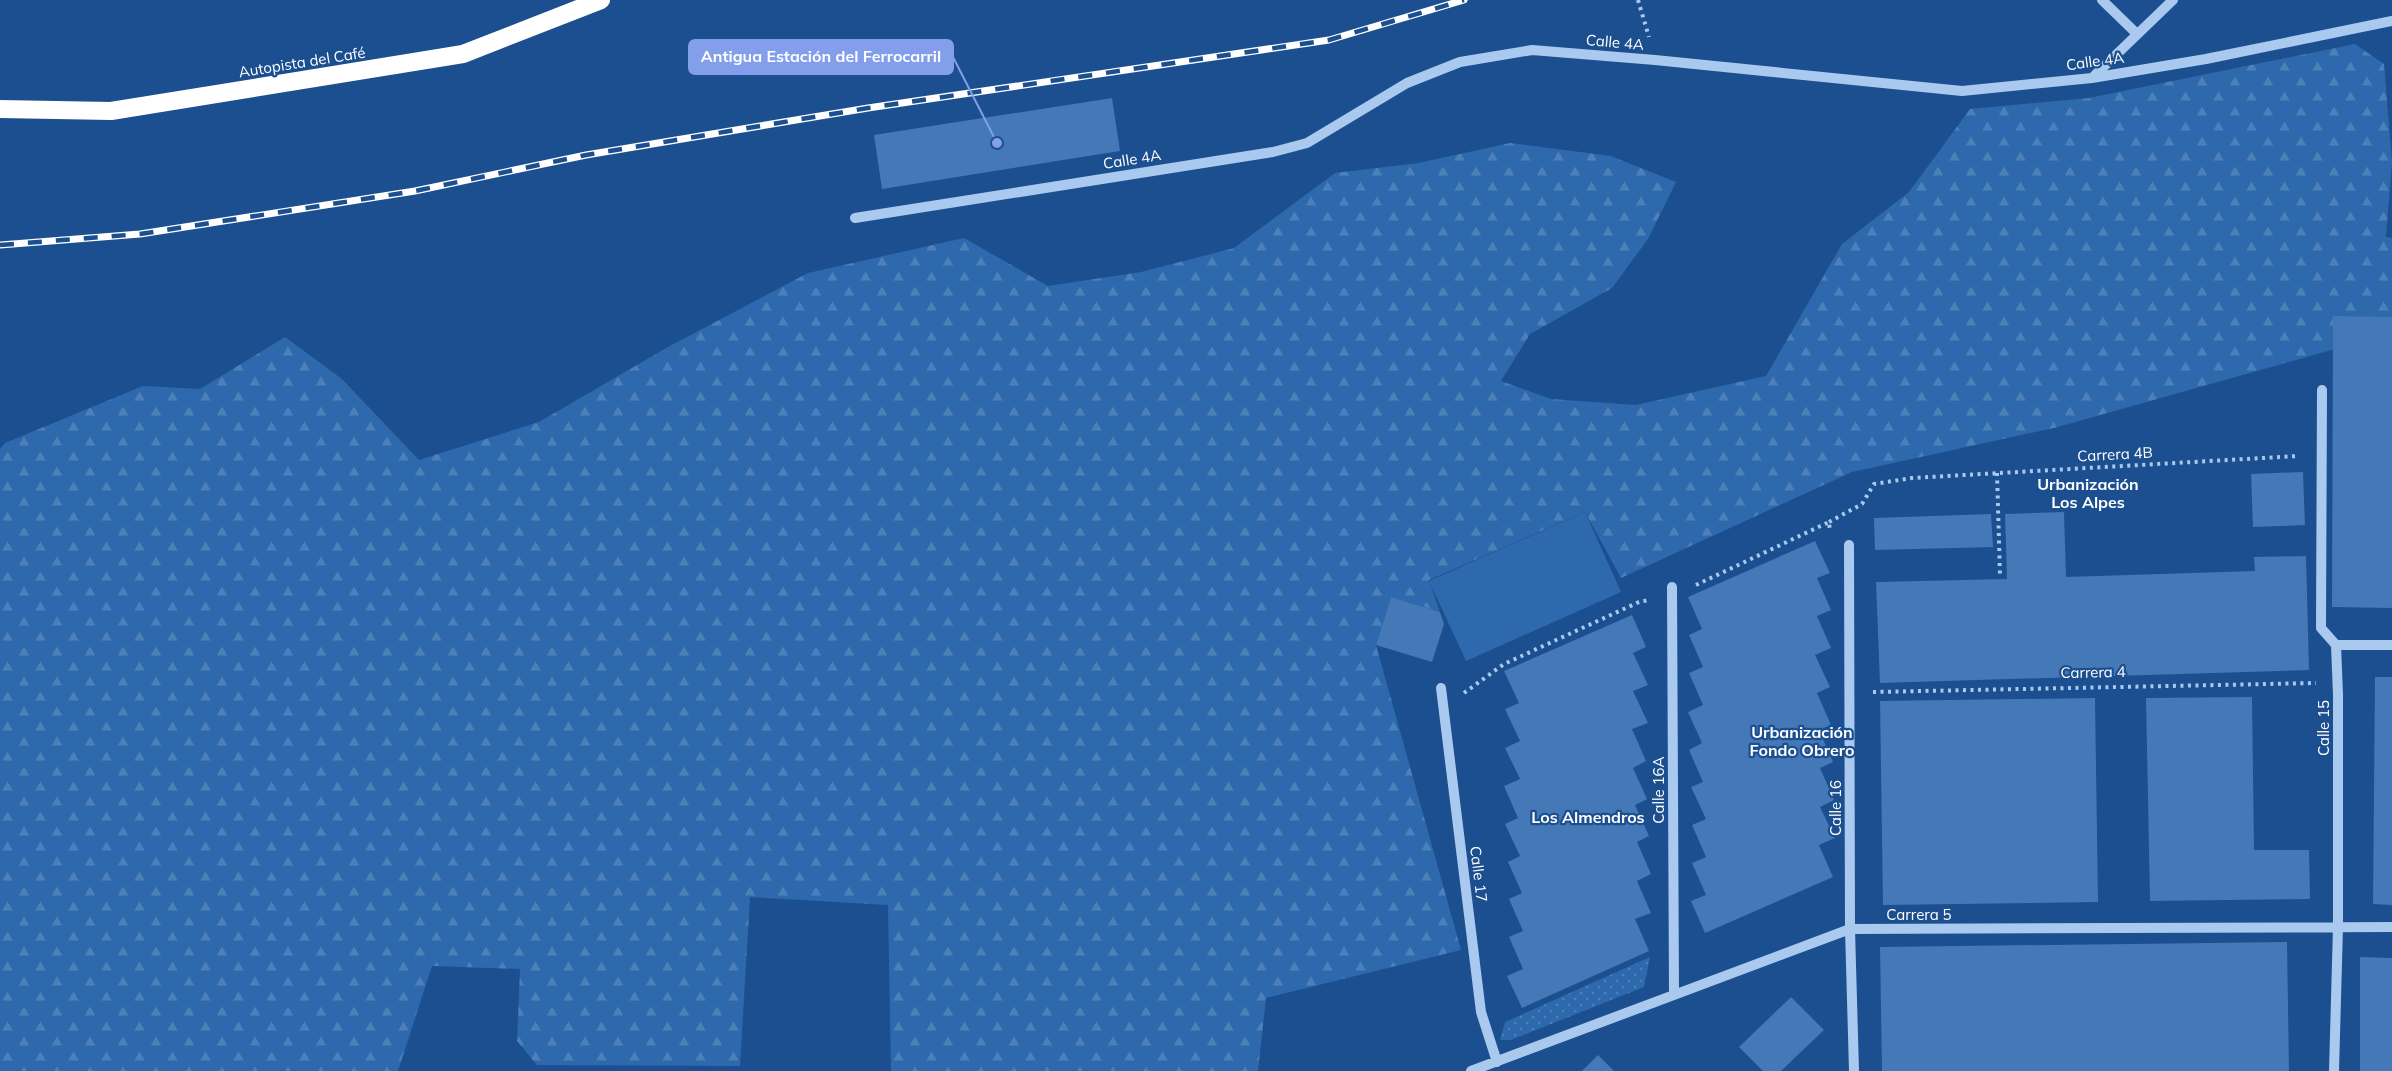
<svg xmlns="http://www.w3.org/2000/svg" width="2392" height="1071" viewBox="0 0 2392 1071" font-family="Mulish,sans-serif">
<defs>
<pattern id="grass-dots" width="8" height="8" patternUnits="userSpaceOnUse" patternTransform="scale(1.5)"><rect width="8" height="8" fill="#2e69ad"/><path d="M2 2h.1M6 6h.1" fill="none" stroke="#4d80b9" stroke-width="1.8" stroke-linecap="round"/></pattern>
<pattern id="forest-firs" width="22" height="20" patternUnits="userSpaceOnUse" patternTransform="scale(1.5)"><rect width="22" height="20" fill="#2e69ad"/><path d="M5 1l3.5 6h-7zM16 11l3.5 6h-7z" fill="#4d80b9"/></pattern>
</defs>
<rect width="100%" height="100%" fill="#1b4f8f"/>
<path fill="url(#grass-dots)" d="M 1650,957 L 1644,987 L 1511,1040 L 1500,1040 L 1505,1022 Z"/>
<path fill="url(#forest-firs)" d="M 2355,44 L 2384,64 L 2392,162 L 2386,237 L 2392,238 L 2392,333 L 2054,428 L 1852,472 L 1621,578 L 1585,512 L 1429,580 L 1440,612 L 1391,597 L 1376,645 L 1461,950 L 1266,998 L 1258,1071 L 891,1071 L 888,905 L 750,897 L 740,1066 L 537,1065 L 517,1041 L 520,969 L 432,966 L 398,1071 L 0,1071 L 0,449 L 5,443 L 143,386 L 200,389 L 285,337 L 342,379 L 419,460 L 539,422 L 668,347 L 808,273 L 964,238 L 1048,286 L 1141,272 L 1234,248 L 1335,173 L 1419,163 L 1510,143 L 1611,156 L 1676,182 L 1648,239 L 1612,288 L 1530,334 L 1501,381 L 1551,399 L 1636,405 L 1766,376 L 1842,244 L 1909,192 L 1970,109 L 2089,98 Z"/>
<path fill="#2e69ad" d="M 1585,512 L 1621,592 L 1466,661 L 1429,581 Z"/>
<path fill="#4478b7" d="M 1112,98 L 1120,151 L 882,189 L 874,135 Z
M 2333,316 L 2392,317 L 2392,608 L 2332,607 Z
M 2303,472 L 2305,525 L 2253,527 L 2251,474 Z
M 2064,512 L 2066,577 L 2255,571 L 2254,557 L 2306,556 L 2309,670 L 1880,683 L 1876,582 L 2007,579 L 2005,514 Z
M 1991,514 L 1993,547 L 1875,550 L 1874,518 Z
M 1815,541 L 1830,573 L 1817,578 L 1831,610 L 1817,616 L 1831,648 L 1815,655 L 1830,687 L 1817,693 L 1831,725 L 1819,730 L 1833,762 L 1820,768 L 1834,800 L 1820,807 L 1835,838 L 1819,845 L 1833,877 L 1705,933 L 1691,901 L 1706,895 L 1692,863 L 1706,857 L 1692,825 L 1706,819 L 1691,787 L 1703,782 L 1689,750 L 1702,743 L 1688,712 L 1703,705 L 1689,673 L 1703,667 L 1689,635 L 1702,629 L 1688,597 Z
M 1391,597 L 1440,612 L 1444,624 L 1432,662 L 1376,645 Z
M 1632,615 L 1646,647 L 1633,653 L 1648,685 L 1633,691 L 1648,723 L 1632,729 L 1646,761 L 1633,768 L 1647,799 L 1635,805 L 1649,836 L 1637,842 L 1651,874 L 1637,881 L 1651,913 L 1635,919 L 1649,951 L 1522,1008 L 1507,976 L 1523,969 L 1509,937 L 1523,931 L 1509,899 L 1522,893 L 1508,862 L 1520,856 L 1505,824 L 1518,818 L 1504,786 L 1520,779 L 1505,748 L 1520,741 L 1505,709 L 1519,703 L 1504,671 Z
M 2375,677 L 2392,677 L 2392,905 L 2373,904 Z
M 2252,697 L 2254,850 L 2309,850 L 2310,899 L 2150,901 L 2146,698 Z
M 2095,698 L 2098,902 L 1883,905 L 1880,701 Z
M 2287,942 L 2289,1071 L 1882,1071 L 1880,947 Z
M 2360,957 L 2392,958 L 2392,1071 L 2360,1071 Z
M 1791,997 L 1824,1030 L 1781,1071 L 1763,1071 L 1739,1047 Z
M 1598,1055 L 1614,1071 L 1582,1071 Z"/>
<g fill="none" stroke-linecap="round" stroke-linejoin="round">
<path stroke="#a9c9ee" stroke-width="4" stroke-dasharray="3 4.5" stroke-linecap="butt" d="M 1638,0 L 1649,37
M 1997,473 L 2000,575
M 1829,522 L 1862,504 L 1874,484 L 1912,478 L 2298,456
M 1696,585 L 1829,522 L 1830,532
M 1873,692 L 2316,683
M 1464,693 L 1504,664 L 1639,602 L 1649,600"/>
<path stroke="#a9c9ee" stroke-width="10" d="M 2102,0 L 2136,33
M 2092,78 L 2173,0
M 855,218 L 1273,152 L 1307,143 L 1407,83 L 1460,62 L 1532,50 L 1655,60 L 1962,91 L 2092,78 L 2206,59 L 2392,21
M 2322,390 L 2321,628 L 2336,645 L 2338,695 L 2338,927 L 2334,1071
M 1849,545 L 1850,929 L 1854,1071
M 1672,587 L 1674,994
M 2336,645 L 2392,645
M 1441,688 L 1481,1012 L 1497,1062
M 1471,1071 L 1850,929 L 2392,927"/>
<path stroke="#fff" stroke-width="18" d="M 0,109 L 111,111 L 463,54 L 601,0"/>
<g stroke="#fff" stroke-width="7">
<path id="rail" d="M 0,245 L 140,234 L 415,191 L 586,155 L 868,108 L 1329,40 L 1464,0"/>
</g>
<use href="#rail" stroke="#1b4f8f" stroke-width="4.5" stroke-dasharray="14" stroke-linecap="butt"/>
</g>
<g text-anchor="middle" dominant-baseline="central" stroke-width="4.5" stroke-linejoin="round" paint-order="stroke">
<g font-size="15" fill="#fff" stroke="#1b4f8f">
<text transform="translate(1615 42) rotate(5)">Calle 4A</text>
<text transform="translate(2095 61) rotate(-8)">Calle 4A</text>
<text transform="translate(302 62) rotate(-9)">Autopista del Café</text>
<text transform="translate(1132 159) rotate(-9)">Calle 4A</text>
<text transform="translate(2115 454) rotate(-3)">Carrera 4B</text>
<text transform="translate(2093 672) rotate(-1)">Carrera 4</text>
<text transform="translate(2323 728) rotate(-90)">Calle 15</text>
<text transform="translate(1658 790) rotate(-90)">Calle 16A</text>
<text transform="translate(1835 808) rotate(-90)">Calle 16</text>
<text transform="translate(1479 874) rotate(83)">Calle 17</text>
<text x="1919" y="914">Carrera 5</text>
</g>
<g font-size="16" font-weight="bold" fill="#fff" stroke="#1b4f8f">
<text x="2088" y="484">Urbanización<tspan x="2088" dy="18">Los Alpes</tspan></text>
<text x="1802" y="732">Urbanización<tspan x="1802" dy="18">Fondo Obrero</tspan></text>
<text x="1588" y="817">Los Almendros</text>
</g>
</g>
<path fill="none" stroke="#839eea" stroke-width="2" d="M997 143L953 57"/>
<circle fill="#839eea" stroke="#1b4f8f" stroke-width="2" cx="997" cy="143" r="6"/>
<rect fill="#839eea" stroke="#839eea" stroke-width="2" x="689" y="40" width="264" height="34" rx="6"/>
<g font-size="16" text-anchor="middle" font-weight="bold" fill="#fff">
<text x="821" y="62">Antigua Estación del Ferrocarril</text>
</g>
</svg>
